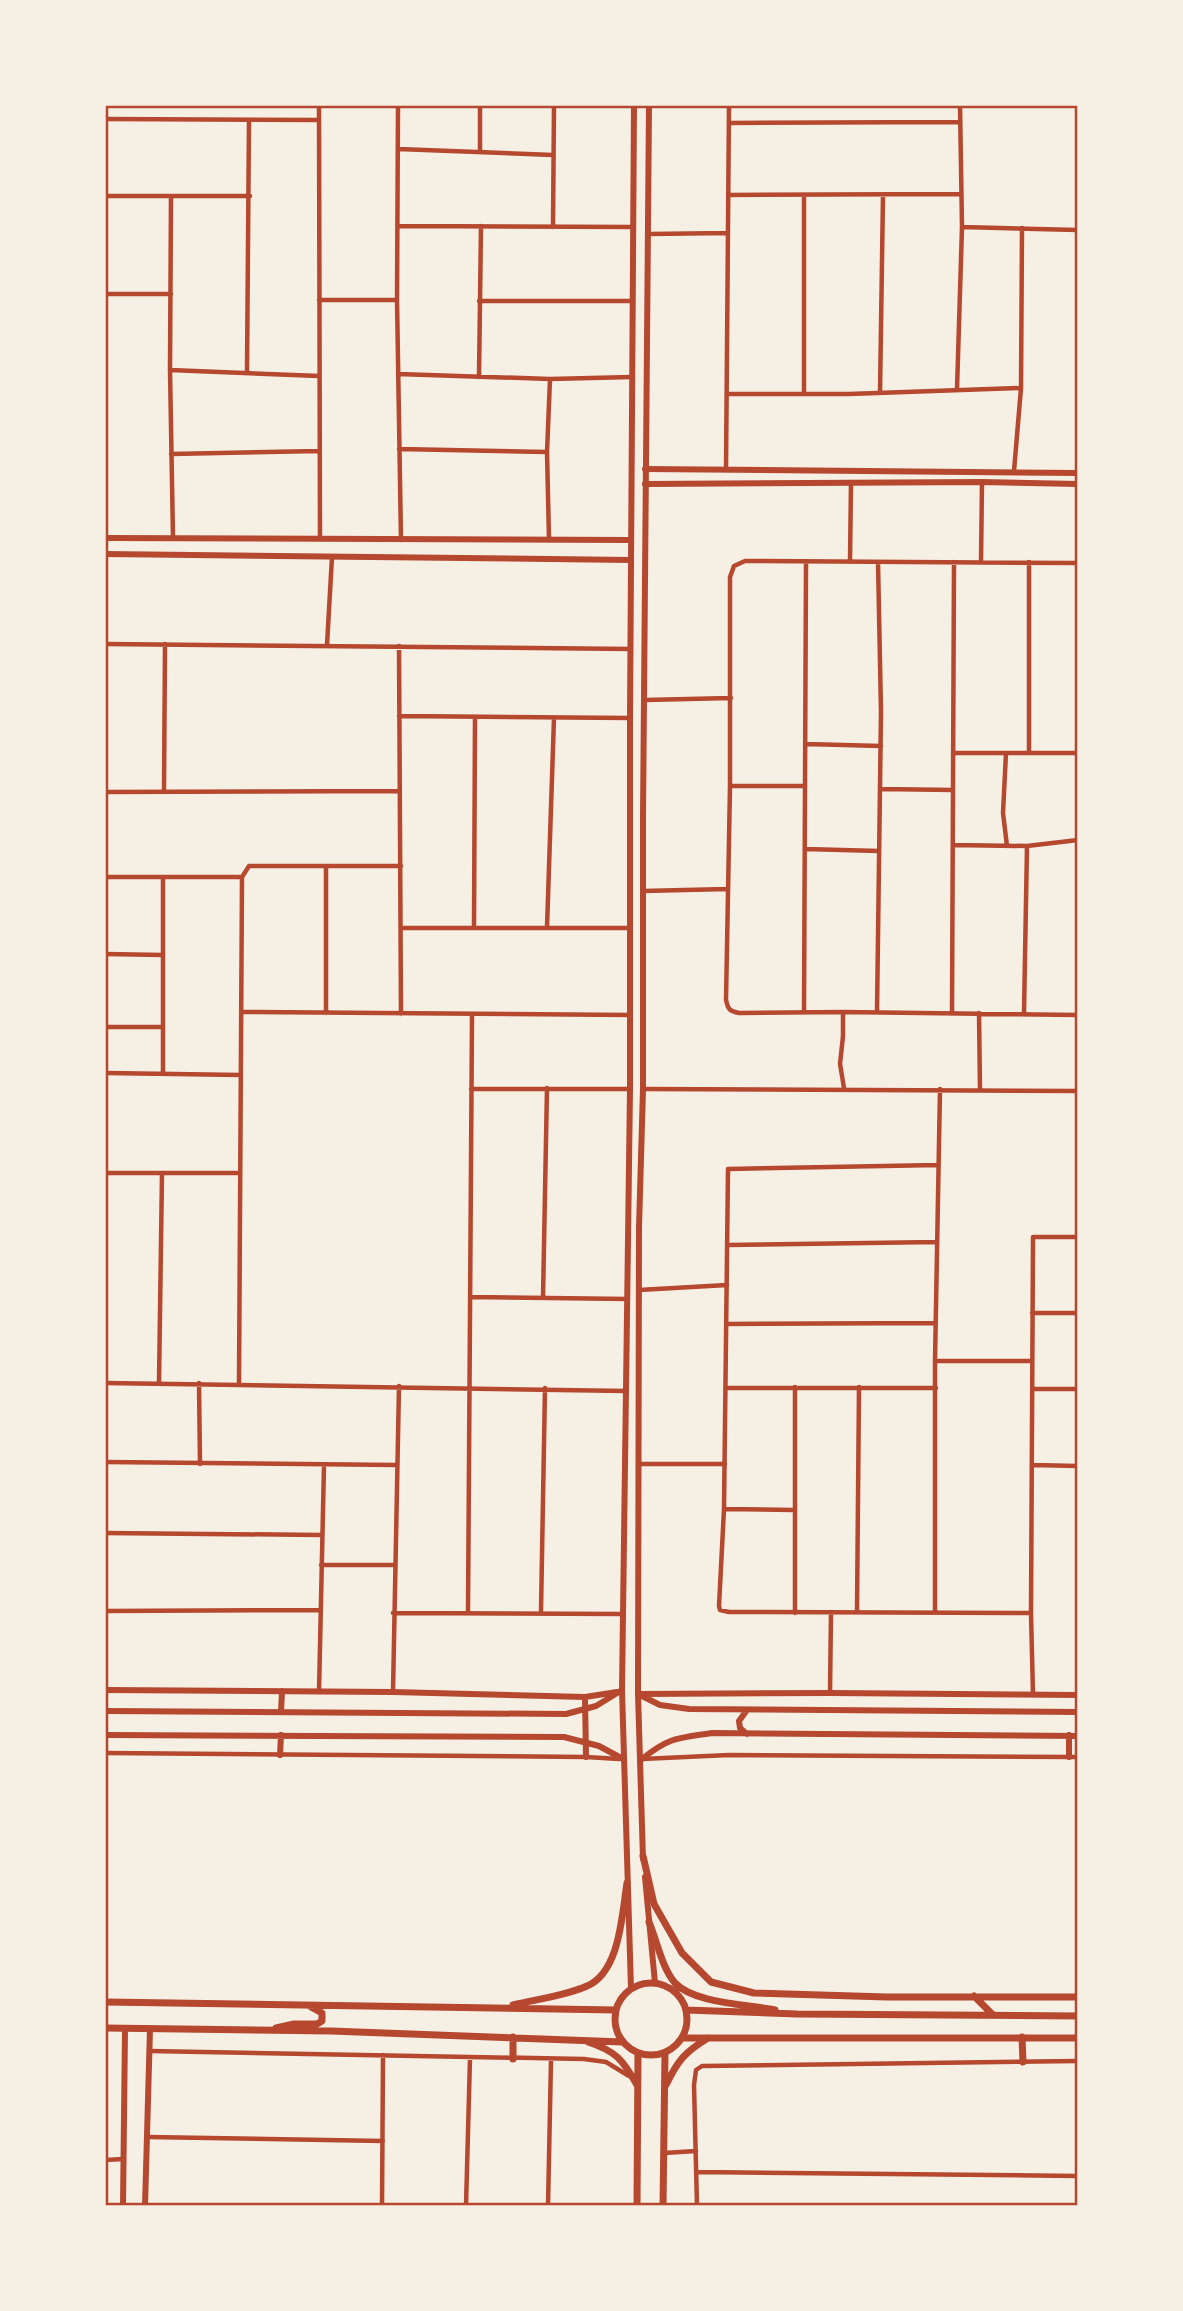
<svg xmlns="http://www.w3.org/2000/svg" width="1183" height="2311" viewBox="0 0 1183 2311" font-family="'PT Sans',sans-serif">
<rect width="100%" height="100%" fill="#f6efe4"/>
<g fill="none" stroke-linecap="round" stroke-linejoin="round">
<path stroke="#b5482f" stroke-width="4.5" d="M 319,105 L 320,538
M 398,105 L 397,300 L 401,540
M 480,105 L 480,152
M 105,119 L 319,120
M 729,123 L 959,122
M 398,149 L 553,155
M 728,195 L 961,194
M 105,196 L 250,196
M 171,196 L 170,370 L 173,538
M 398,226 L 634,227
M 553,227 L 554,105
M 962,227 L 1078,230
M 649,234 L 728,233
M 105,294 L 171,294
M 319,300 L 397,300
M 479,301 L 632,301
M 170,370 L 319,376
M 247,371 L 249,120
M 398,374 L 550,379 L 632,377
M 479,377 L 481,226
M 957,389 L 962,227 L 960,105
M 880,393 L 883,195
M 727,394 L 849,394 L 1021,388
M 804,394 L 804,196
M 399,449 L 547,452
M 171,454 L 319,451
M 726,470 L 729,105
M 1014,471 L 1021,388 L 1022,228
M 549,539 L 547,452 L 550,379
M 850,562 L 851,482
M 981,562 L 982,482
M 1029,562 L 1029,753
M 1078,563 L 745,561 L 734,566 L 730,577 L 730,786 L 726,1000 C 728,1009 729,1011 739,1013 L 843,1012 L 1078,1015
M 105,644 L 631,649
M 327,645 L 332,557
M 399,646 L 401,1014
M 645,700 L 731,698
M 399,716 L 630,718
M 805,744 L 881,746
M 953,753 L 1078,753
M 1006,753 L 1003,813 L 1007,846
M 730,786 L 804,786
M 881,789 L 953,790
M 105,792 L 400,791
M 164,792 L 165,644
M 953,845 L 1027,846 L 1078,840
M 805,849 L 879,851
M 326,867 L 326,1013
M 105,877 L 242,877 L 239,1383
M 242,877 L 249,866 L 401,866
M 643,891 L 727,889
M 547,927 L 554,718
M 401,928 L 629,928
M 474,928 L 475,717
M 105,954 L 163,955
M 241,1012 L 630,1015
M 804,1012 L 806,562
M 843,1012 L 843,1036 L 840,1064 L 844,1088
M 877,1012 L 881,712 L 878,562
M 952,1012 L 954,562
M 979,1013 L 980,1090
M 1024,1013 L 1027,846
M 105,1027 L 163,1027
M 105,1073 L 241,1075
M 163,1074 L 163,877
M 471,1089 L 630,1089
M 643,1089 L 1078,1091
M 938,1165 L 728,1169 L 724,1509 L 719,1606 L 720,1610 L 729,1612 L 1031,1613
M 105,1173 L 240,1173
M 727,1245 L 937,1242
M 639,1290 L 727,1285
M 470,1297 L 628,1299
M 543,1298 L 547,1088
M 1032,1313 L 1078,1313
M 726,1324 L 935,1323
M 935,1361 L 1032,1361
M 105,1383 L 626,1391
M 159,1383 L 162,1173
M 199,1383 L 200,1464
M 726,1388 L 936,1388
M 1032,1389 L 1078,1389
M 105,1462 L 396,1465
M 639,1464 L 725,1464
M 1032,1465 L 1078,1466
M 724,1509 L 794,1510
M 105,1533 L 322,1535
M 321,1565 L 394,1565
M 105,1611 L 320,1610
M 541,1611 L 545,1388
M 935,1611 L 935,1361 L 940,1089
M 468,1612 L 472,1015
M 857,1612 L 859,1387
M 393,1613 L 622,1614
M 795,1613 L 795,1387
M 319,1692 L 324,1465
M 393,1692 L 399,1386
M 830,1693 L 831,1612
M 1033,1695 L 1031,1613 L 1033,1237 L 1078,1237
M 105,1753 L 586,1757 L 619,1759
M 642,1759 L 729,1755 L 1078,1757
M 149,2051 L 584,2059 L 606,2062 L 629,2076
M 147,2137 L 383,2141
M 664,2153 L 696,2151
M 105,2160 L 123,2159
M 697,2172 L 1078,2176
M 382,2206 L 383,2055
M 466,2206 L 470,2058
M 548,2206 L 551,2060
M 697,2206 L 694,2085 L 696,2070 L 702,2066 L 1078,2061"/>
<path stroke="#b5482f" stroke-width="6" d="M 645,469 L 1078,473
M 645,484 L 982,482 L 1078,484
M 105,538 L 631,540
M 105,554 L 631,560
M 105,1690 L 393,1692 L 585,1697 L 617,1692
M 638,1694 L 660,1705 L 689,1709 L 1078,1712
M 640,1694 L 830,1693 L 1078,1695
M 585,1697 L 586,1757
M 747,1710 L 739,1721 L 740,1728 L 747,1734
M 105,1711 L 566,1714 L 596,1706 L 622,1690
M 281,1712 L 282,1691
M 105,1735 L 564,1737 L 599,1746 L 623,1759
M 280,1755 L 281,1735
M 1069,1757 L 1069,1735
M 642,1759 C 669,1737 678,1738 712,1733 L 1078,1736"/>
<path stroke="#b5482f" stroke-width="6" d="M 643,1859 L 638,1694 L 639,1227 L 643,1089 L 643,817 L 649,105
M 645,1877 L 655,1983
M 631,1989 L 622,1690 L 630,1089 L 630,718 L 634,105
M 123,2206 L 125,2029
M 145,2206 L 150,2029"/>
<path stroke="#b5482f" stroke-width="7" d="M 643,1856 L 654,1904 L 682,1953 L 711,1982 L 754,1993 L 887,1997 L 1078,1997
M 649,1922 C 657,1941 662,1968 675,1983 C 695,2004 748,2004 775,2010
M615 2019a36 36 0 1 1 72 0a36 36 0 1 1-72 0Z
M 974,1996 L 993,2015
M 105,2002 L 616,2010
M 513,2005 C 537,1999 565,1996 587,1986 C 620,1972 622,1914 627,1883
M 686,2010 L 797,2014 L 1078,2016
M 105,2028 L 331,2031 L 623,2042
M 276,2028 L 294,2024 L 317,2024 L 322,2021 L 322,2013 L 311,2007
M 513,2037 L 513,2059
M 1022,2037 L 1023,2062
M 682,2038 L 1078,2038
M 588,2042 C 616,2051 623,2060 637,2085
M 666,2085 C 678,2060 685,2052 708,2038
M 637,2206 L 638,2053
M 663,2206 L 665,2053"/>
</g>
<rect width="1183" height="2311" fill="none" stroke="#f6efe4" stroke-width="214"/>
<rect x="107" y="107" width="969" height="2097" fill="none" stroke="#b5482f" stroke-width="2.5"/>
</svg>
